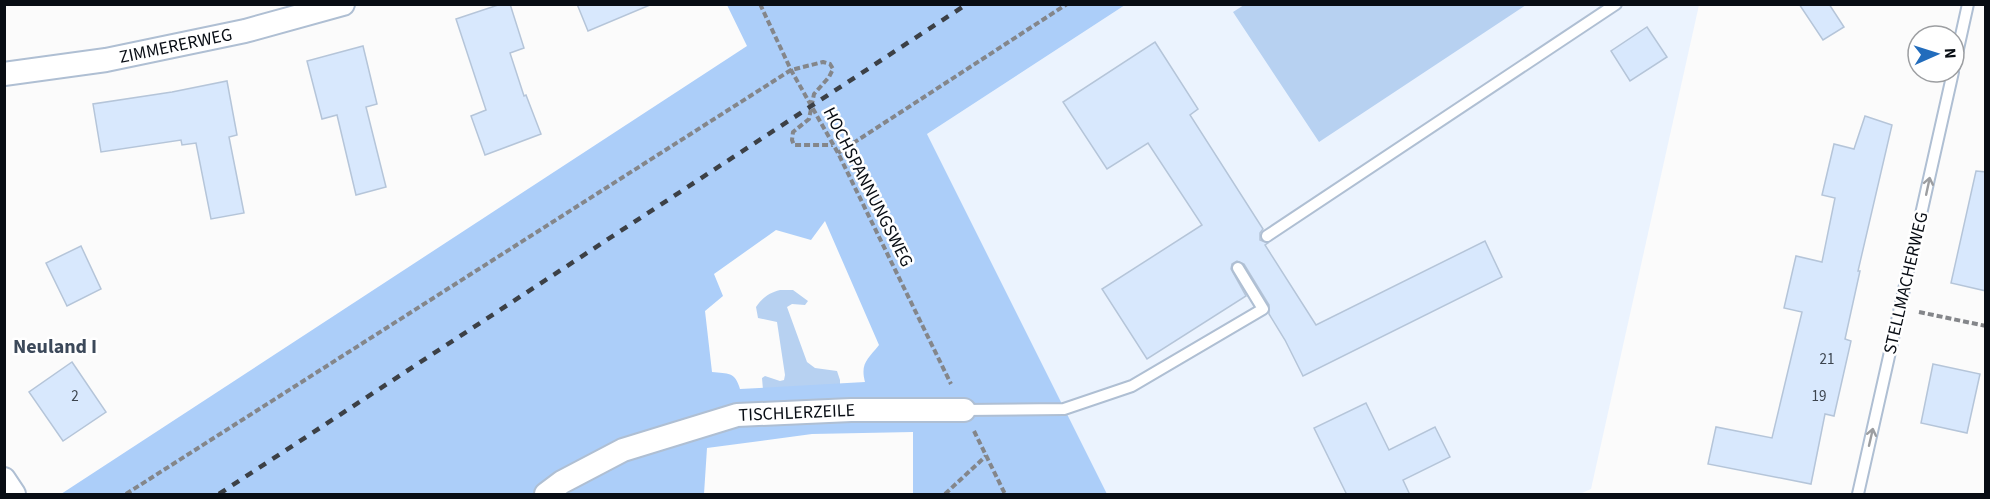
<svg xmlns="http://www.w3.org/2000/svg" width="1990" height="499" viewBox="0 0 1990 499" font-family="'Source Sans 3',sans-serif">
<rect width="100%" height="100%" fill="#fbfbfb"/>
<path fill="#ebf3fe" d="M 1125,5 L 1699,5 L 1591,489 L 1580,494 L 1107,494 L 927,134 Z"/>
<path fill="#b7d1f1" d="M 1244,5 L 1244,4 L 1526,5 L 1319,142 L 1233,12 Z
M 780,290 L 793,290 L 808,301 L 805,305 L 792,304 L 787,307 L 807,362 L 815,368 L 837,371 L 840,380 L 840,386 L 763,390 L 762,378 L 765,376 L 780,381 L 784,380 L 785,375 L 777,322 L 758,318 L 756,307 C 763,297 769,293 780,290 Z"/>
<path fill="#accef9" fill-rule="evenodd" d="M 727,5 L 1125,5 L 927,134 L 1107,494 L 913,494 L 913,432 L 812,434 L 707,448 L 704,494 L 61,494 L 747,46 ZM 825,221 L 879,345 C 868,359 860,363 865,382 L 740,389 C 735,371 728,374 712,372 L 705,311 L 723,296 L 714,274 L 776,230 L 811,240 Z"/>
<path fill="#d8e8fd" stroke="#b5c5d9" stroke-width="1.5" d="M 501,4 L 510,4 L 524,48 L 510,53 L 524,96 L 526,95 L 541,134 L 485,155 L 471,116 L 486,110 L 456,19 Z
M 577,4 L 650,4 L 650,5 L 588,31 Z
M 1799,4 L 1829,4 L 1844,27 L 1823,40 Z
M 1647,27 L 1667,57 L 1630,81 L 1611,51 Z
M 1155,42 L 1198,109 L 1190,115 L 1263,229 L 1260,233 L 1260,240 L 1268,243 L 1265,245 L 1316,325 L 1485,241 L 1502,277 L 1303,376 L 1285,340 L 1269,314 L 1269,305 L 1244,264 L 1237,261 L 1232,264 L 1231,269 L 1246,296 L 1147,359 L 1102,289 L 1202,225 L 1148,143 L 1107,169 L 1063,102 Z
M 363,46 L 377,104 L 366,107 L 386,187 L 356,195 L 337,115 L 322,119 L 307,61 Z
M 227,81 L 237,135 L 229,137 L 244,213 L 211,219 L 196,143 L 182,145 L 181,140 L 101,152 L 93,104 L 172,92 Z
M 1865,116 L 1892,125 L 1858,271 L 1860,271 L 1845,339 L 1851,341 L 1834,416 L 1825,414 L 1811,484 L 1708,464 L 1716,427 L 1772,438 L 1802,312 L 1784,308 L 1796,256 L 1822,262 L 1835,198 L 1822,195 L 1834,144 L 1854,149 Z
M 1976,171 L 1986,172 L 1986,291 L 1951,283 Z
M 81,246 L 101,289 L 67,306 L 46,263 Z
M 72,362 L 106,412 L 63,441 L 29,392 Z
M 1933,364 L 1980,374 L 1967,433 L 1921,423 Z
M 1366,403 L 1389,450 L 1435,427 L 1450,457 L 1403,480 L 1410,495 L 1347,495 L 1314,428 Z"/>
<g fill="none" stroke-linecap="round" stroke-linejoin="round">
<g stroke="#afbfd3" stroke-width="14">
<path id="service" d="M 1954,67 L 1968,4
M 1267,236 L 1616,4
M 964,410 L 1064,409 L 1132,386 L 1263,309 L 1238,268
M 1858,494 L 1953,72"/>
</g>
<g stroke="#afbfd3" stroke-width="26">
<g id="minor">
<path id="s1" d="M 4,74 L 106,60 L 245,31 L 343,4"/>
<path d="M 4,479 L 14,494"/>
<path id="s2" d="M 546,494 L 562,482 L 623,450 L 737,415 L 851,410 L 964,410"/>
</g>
</g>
<path stroke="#84868a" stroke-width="4" stroke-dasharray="6 3" stroke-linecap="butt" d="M 760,4 L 791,70 L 838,153 L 951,384
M 838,153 L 1067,4
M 1919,312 L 1986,326
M 974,431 L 1005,494
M 126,494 L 791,70 L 823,62 L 830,64 L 833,69 L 829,77 L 814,94 L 809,119 L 793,132 L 792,140 L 794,145 L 833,145
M 945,494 L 986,456"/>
<use href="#service" stroke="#fff" stroke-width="10"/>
<use href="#minor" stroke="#fff" stroke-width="22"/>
<path stroke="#3c4046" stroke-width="4.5" stroke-dasharray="8 8" stroke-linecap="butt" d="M 219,494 L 967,4"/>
</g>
<defs><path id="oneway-shaft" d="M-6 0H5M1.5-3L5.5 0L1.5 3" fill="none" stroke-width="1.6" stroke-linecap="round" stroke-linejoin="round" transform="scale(1.5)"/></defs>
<g stroke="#9c9ea1">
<use href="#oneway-shaft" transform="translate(1928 186) rotate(-78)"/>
<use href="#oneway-shaft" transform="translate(1871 437) rotate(-77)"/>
</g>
<g text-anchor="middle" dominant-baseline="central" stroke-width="5" stroke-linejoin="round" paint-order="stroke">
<g font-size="15" fill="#3c444e">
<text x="1827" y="359">21</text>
<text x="75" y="396">2</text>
<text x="1819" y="396">19</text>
</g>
<g font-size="18" fill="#080d14" stroke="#fff">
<text stroke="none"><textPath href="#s1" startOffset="174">ZIMMERERWEG</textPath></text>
<text transform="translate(868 187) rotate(63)">HOCHSPANNUNGSWEG</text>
<text transform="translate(1906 283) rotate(-77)">STELLMACHERWEG</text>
<text stroke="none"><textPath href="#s2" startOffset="268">TISCHLERZEILE</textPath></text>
</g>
<g font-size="20" font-weight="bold" fill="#3c495a" stroke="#fff">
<text x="55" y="347">Neuland I</text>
</g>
</g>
<rect width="1990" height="499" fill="none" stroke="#080d14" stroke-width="12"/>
<g transform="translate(1936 54) rotate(87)"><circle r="28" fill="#ffffff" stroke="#9c9ea1" stroke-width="1.5"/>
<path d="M0-4.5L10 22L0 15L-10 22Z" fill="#226cbc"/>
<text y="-9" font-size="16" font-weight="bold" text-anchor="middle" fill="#080d14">N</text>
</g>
</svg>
